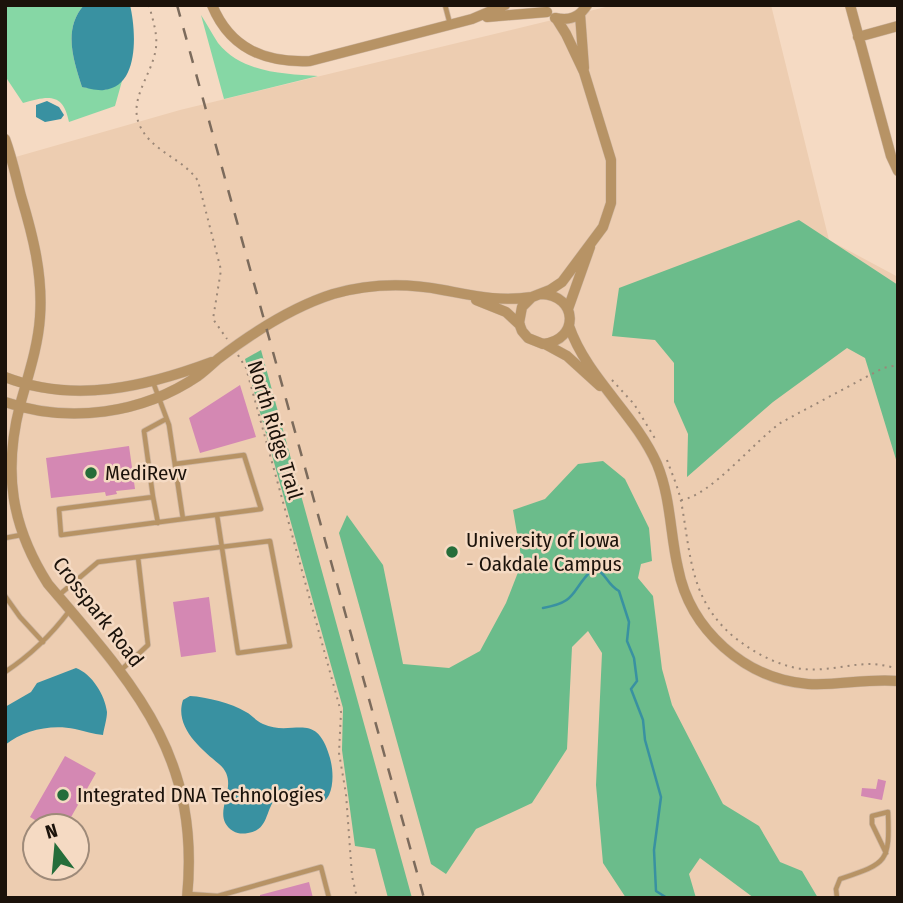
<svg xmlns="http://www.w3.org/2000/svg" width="903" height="903" viewBox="0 0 903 903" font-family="'Fira Sans Condensed',sans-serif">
<rect width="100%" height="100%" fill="#f5dac3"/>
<path fill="#edcdb1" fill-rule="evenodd" d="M 614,5 L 771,5 L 829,240 L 898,277 L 898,898 L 5,898 L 5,160 L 180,110 ZM 35,826 L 77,826 L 77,868 L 35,868 Z"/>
<path fill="#86d7a5" d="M 5,5 L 84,5 C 63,29 73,59 82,87 L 105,90 L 122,81 L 115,106 L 69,122 C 63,92 48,96 23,103 L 5,76 Z
M 201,15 C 207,24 212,34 218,43 C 242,73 284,74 318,76 L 224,99 Z"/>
<path fill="#6bbc8b" d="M 799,220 L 898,285 L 898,466 L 865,358 L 847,348 L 773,402 L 687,477 L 688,434 L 674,402 L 674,363 L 655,340 L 612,336 L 619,288 Z
M 261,350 L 412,898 L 388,898 L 375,849 L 355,846 L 342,750 L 343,708 L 245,359 Z
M 603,461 L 625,479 L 649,528 L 652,561 L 641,564 L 638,578 L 653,596 L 662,669 L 672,705 L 723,804 L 759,826 L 780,862 L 802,871 L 818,898 L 754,898 L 700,858 L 689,874 L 696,898 L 626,898 L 603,863 L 596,785 L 602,653 L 588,631 L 572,647 L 567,749 L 532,803 L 476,829 L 446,874 L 431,864 L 339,533 L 347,515 L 383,565 L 403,664 L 449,668 L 480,651 L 506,603 L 522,562 L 513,510 L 545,499 L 578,464 Z"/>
<path fill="#3991a1" d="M 84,5 L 130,5 C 136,30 140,87 104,90 C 97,91 88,88 82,87 C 73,59 63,29 84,5 Z
M 47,101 L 59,107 L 64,115 L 61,119 L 45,122 L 36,117 L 36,105 Z
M 76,668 C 92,674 105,695 107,712 C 107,719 104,728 103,735 C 93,734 85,731 75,729 C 51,724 24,730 5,745 L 5,707 L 31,692 L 37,683 Z
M 190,696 C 207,697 231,703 246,712 C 252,715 256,721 263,724 C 293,738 316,708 330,758 C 333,769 334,784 329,795 C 317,818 291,783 276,798 C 265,810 269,830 248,833 C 243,834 238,834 233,831 C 207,814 244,785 219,764 C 201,749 174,727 183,700 Z"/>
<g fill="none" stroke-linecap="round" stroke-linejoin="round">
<path stroke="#3991a1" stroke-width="2.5" d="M 543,608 C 579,602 570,590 594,568 C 607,573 606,584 619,591 L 629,622 L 627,641 L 634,658 L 637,681 L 631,689 L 643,720 L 645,740 L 661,797 L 654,850 L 656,891 L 667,898"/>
</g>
<path fill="#d488b3" d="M 240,385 L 256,437 L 200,453 L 189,418 Z
M 129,446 L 135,489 L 116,491 L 117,494 L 106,496 L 105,492 L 51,498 L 46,458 Z
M 209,597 L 216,652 L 181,657 L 173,602 Z
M 65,756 L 96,773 L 66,826 L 45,826 L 30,817 Z
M 878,779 L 886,781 L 882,800 L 861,796 L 862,788 L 876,789 Z
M 309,882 L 313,898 L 260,898 L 260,895 Z"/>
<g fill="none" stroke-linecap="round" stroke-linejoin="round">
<g stroke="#ceb6a2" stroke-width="6">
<path id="service" d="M 445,5 L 450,24
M 153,382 L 169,425 L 183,519 L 61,535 L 59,509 L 153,497 L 144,431 L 166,419
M 175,464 L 244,455 L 261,509 L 183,519
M 153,497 L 158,523
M 5,538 L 21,535
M 59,595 L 98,562 L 138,557
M 5,596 L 20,617 L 43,642
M 120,671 L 148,645 L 138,557 L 270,541 L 290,646 L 238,653 C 231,607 224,561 217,515
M 5,672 C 31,655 52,634 70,610
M 188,894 L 218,896 L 321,867 L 329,898
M 837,898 L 836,889 L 840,879 C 887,863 890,863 888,812 L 872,816 L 872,824 L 886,853"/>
</g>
<g stroke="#ceb6a2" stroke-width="11">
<path id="minor" d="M 212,5 C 230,49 265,63 310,61 L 472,19 L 505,5
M 850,5 L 891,156 L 898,171
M 580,14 L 584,68
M 487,17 L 547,12
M 555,18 C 569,21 579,18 587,5
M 858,37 L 898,26
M 5,139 C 12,158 16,177 21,196 C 33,236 43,275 40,317 C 38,347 28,376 20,405 C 3,472 11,526 48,584 C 134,685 201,755 187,898
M 541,294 C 578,295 580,340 543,344 L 528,338 L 522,331 L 519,323 L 522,307 L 532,297 L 550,290 L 562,282 L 603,227 L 611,203 L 611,160 L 584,72 L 566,34 L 556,18
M 476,300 L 506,312 L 520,325
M 568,309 L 590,247
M 569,326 C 587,378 635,414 657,464 C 671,498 670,534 678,568 C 690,630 745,679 808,684 C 838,686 867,678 898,681
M 545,344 L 567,356 L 600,386
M 5,377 C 74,404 145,387 212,362
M 5,402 C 69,424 142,414 198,376 C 205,371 211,365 218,359 C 252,333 292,307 333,294 C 368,284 407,283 443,290 C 475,296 499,302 532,297"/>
</g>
<path stroke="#9b8777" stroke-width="2" stroke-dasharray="2 5" stroke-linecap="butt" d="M 149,5 C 153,21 159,37 155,53 C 150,77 128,101 140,126 C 152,152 183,158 198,181 L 221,270 L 213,319 L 227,339
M 238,355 L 246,368 L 341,712 L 339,753 L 346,794 L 352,876 L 357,898
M 612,380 L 634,404 L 656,440
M 667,460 C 672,474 678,487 681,501 C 691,554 689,599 734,637 C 753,652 773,663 796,668 C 823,673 846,664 871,664 C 880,664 889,667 898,668
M 681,500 C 711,496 755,440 782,422 L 883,368 L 898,365"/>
<use href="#service" stroke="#b79365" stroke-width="4.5"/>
<use href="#minor" stroke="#b79365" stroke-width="10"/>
<path stroke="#7c6b5c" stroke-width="2.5" stroke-dasharray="12 12" stroke-linecap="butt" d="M 177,5 L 424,898"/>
</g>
<g fill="#256d3a" stroke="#f5dac3" stroke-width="2.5">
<circle cx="91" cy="473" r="7"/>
<circle cx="452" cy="552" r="7"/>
<circle cx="63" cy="795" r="7"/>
</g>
<g text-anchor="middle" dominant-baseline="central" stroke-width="5" stroke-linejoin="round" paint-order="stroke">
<g font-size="21" fill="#1b120a" stroke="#f5dac3">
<text transform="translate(275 430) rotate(73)">North Ridge Trail</text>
<text transform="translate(98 612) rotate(52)">Crosspark Road</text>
</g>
<g font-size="21" fill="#1b120a" stroke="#f5dac3" text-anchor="start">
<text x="105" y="473">MediRevv</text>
<text x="466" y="540">University of Iowa<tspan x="466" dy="24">- Oakdale Campus</tspan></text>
<text x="77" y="795">Integrated DNA Technologies</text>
</g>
</g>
<rect width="903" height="903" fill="none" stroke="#1b120a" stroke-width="14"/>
<g transform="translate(56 847) rotate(344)"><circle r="33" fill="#f5dac3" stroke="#9e8a79" stroke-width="2"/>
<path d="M0-5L12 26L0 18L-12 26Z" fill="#256d3a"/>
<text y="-10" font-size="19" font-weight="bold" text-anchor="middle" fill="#1b120a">N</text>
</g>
</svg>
